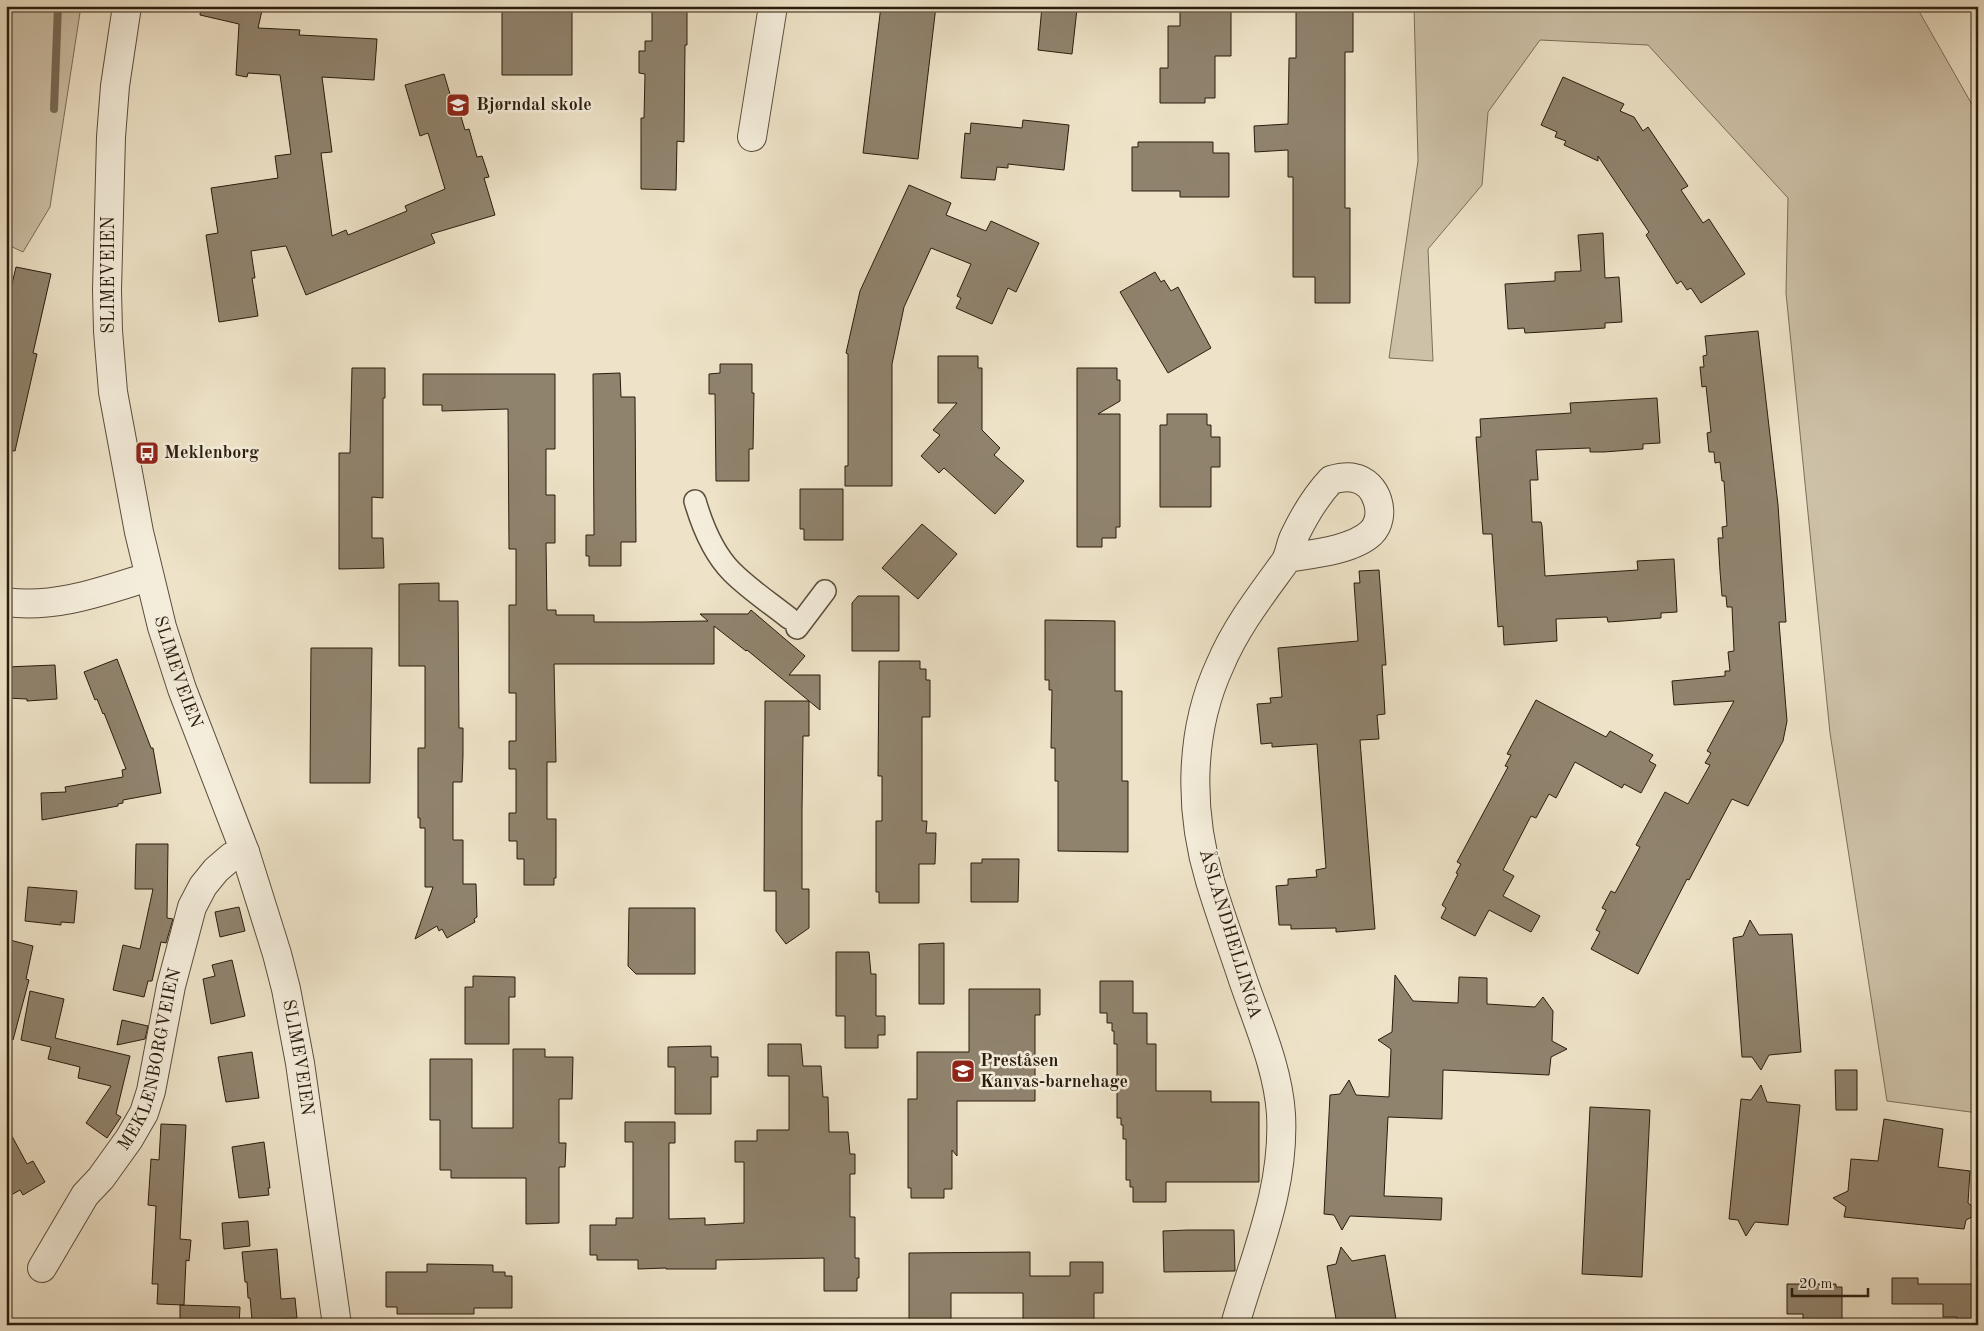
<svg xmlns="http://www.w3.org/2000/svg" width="1984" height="1331" viewBox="0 0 1984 1331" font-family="'Old Standard TT',serif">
<rect width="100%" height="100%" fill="#eee3c8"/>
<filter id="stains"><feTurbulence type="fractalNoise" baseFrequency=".004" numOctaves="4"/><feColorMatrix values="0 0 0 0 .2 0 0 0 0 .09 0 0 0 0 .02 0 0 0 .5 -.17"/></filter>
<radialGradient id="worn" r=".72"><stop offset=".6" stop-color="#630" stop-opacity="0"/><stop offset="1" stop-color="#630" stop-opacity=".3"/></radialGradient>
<path fill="#cdc1a8" stroke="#7c6e5a" d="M 6,6 L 81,6 L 50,207 L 23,252 L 6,244 Z
M 1414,6 L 1916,6 L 1978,115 L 1978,1113 L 1887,1101 L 1830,733 L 1786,293 L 1788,198 L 1648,45 L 1540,40 L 1488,112 L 1482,185 L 1428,249 L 1433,361 L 1389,358 L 1418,161 Z"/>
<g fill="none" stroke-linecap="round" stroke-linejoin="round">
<path stroke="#776b57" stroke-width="8" d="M 54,109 L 58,6"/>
</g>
<path fill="#90836e" stroke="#2a1c0d" d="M 201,6 L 263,6 L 258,28 L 300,30 L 299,35 L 377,39 L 374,80 L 322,77 L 332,152 L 321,153 L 332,236 L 346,230 L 348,235 L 407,211 L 405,206 L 445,189 L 428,133 L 420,136 L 405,85 L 444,74 L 455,111 L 459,110 L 465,130 L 469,129 L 477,157 L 482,156 L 489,177 L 484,178 L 495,215 L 431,234 L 435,243 L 306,295 L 286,246 L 251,251 L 255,278 L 252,278 L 258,316 L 219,322 L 206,235 L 218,233 L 211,188 L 278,178 L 275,156 L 291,154 L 280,75 L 248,73 L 247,77 L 236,75 L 239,24 L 200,15 Z
M 502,6 L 572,6 L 572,75 L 502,75 Z
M 652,6 L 687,6 L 687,45 L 685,45 L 684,142 L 677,141 L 676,190 L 641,189 L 641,118 L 644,118 L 645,74 L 639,73 L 639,51 L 645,51 L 645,41 L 652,41 Z
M 881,6 L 936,6 L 918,159 L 863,153 Z
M 1042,6 L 1077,9 L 1072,54 L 1038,50 Z
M 1180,6 L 1231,6 L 1231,56 L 1215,56 L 1215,98 L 1205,98 L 1205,103 L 1160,103 L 1160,68 L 1168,68 L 1168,26 L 1180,26 Z
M 1296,8 L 1353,8 L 1353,52 L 1345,52 L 1345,208 L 1350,208 L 1350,303 L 1315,303 L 1315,277 L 1293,277 L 1293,177 L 1288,177 L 1288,150 L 1255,152 L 1254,126 L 1288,124 L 1289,58 L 1296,58 Z
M 1563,77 L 1624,104 L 1620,111 L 1634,117 L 1643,131 L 1648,127 L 1688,186 L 1681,190 L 1703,223 L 1709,219 L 1745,274 L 1701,303 L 1691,288 L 1687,290 L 1681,281 L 1677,284 L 1646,235 L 1649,232 L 1598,156 L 1598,161 L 1564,145 L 1566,141 L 1555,137 L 1557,132 L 1541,125 Z
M 1023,120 L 1069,125 L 1064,170 L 1008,164 L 1008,168 L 997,167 L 995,180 L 961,178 L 965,133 L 970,134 L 971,123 L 1022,128 Z
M 1138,142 L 1213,142 L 1213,153 L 1229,153 L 1229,197 L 1180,197 L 1180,191 L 1132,191 L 1132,147 L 1138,147 Z
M 909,185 L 951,203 L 946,215 L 986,231 L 991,221 L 1039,243 L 1016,292 L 1008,288 L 992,324 L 956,308 L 961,298 L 957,296 L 971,264 L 931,248 L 904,307 L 892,364 L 892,486 L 845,486 L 845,466 L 848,466 L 848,354 L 846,353 L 860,291 Z
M 1603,233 L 1605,278 L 1619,277 L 1622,322 L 1605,323 L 1605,328 L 1543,332 L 1525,333 L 1524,328 L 1508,329 L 1505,284 L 1555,281 L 1555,272 L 1581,271 L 1578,235 Z
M 16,267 L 51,274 L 33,353 L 37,354 L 15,451 L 6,450 L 6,309 Z
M 1155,272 L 1161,282 L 1164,280 L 1171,291 L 1178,287 L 1211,348 L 1168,373 L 1120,292 Z
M 1758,331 L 1778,505 L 1786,622 L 1779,622 L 1787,721 L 1783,741 L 1748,806 L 1732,799 L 1689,880 L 1687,879 L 1638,974 L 1591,949 L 1600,932 L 1596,930 L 1606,910 L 1602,908 L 1611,891 L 1615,893 L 1640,847 L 1636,845 L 1665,792 L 1688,804 L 1710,765 L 1705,763 L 1711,753 L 1707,751 L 1734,701 L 1674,705 L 1672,681 L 1725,676 L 1725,671 L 1730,671 L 1728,652 L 1734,651 L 1732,607 L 1727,607 L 1726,596 L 1722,596 L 1720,571 L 1718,538 L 1723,538 L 1722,527 L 1727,526 L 1724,481 L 1722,481 L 1720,462 L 1715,463 L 1714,452 L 1709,452 L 1707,433 L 1711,432 L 1706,386 L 1702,387 L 1700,367 L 1704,367 L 1703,356 L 1707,355 L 1705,336 Z
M 938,356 L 978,356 L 978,368 L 982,368 L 982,430 L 1000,448 L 994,455 L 1024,481 L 995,514 L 944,468 L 939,473 L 921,456 L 940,435 L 933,430 L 957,403 L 938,403 Z
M 720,364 L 752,364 L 752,393 L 754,393 L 753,449 L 749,449 L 749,481 L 716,481 L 715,394 L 709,394 L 709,374 L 720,373 Z
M 352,368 L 385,368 L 385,398 L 383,398 L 383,498 L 372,497 L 372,538 L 383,538 L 384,568 L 339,569 L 339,453 L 350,453 Z
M 1077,368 L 1117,368 L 1117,380 L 1120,380 L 1120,401 L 1098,414 L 1120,414 L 1120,527 L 1116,527 L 1116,538 L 1102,538 L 1102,547 L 1077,547 Z
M 620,373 L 621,397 L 635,397 L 636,542 L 621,542 L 621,566 L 589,566 L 589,556 L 586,556 L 586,535 L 594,535 L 593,374 Z
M 423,374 L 555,374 L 555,449 L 546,449 L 546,495 L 555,495 L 555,543 L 546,543 L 547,610 L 556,610 L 556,615 L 594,615 L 594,622 L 643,622 L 708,621 L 700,614 L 748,614 L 751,610 L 805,656 L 789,675 L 820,675 L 820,710 L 747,650 L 746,651 L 714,626 L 714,664 L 554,664 L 556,762 L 547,762 L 547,819 L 556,819 L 556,878 L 554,878 L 554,885 L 524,885 L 524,859 L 517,859 L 517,841 L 509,841 L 509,813 L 516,813 L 516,769 L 509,769 L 509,741 L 516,741 L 516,693 L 509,693 L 509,605 L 516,605 L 516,549 L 509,549 L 508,409 L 442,411 L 442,405 L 423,405 Z
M 1657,398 L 1660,443 L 1643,444 L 1643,449 L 1604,452 L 1590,452 L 1590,448 L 1536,450 L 1538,480 L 1530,480 L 1532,522 L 1541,522 L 1542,526 L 1545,576 L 1638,570 L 1637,561 L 1674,559 L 1677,612 L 1661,613 L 1661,618 L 1623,621 L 1608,622 L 1607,617 L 1556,619 L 1557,641 L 1504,645 L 1503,626 L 1498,627 L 1492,534 L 1483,534 L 1476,437 L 1481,437 L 1480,419 L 1571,413 L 1570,403 Z
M 1167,414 L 1207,414 L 1207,425 L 1211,425 L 1211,437 L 1220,437 L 1220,467 L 1211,467 L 1211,507 L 1160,507 L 1160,425 L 1167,425 Z
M 800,489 L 843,489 L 843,540 L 804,540 L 804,529 L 800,529 Z
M 922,524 L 957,554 L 918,599 L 882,568 Z
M 1379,570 L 1386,665 L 1382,665 L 1385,714 L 1377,715 L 1379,739 L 1360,740 L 1375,929 L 1336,932 L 1336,928 L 1291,929 L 1291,925 L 1279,925 L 1276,886 L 1288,885 L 1288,879 L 1317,877 L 1316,870 L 1326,868 L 1317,744 L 1272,747 L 1272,743 L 1261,744 L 1257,704 L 1271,703 L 1270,698 L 1282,697 L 1278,648 L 1358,641 L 1354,583 L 1360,583 L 1359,571 Z
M 439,583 L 439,601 L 458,601 L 459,728 L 463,728 L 463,755 L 462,782 L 453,782 L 453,840 L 463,840 L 463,884 L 476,884 L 477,917 L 474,919 L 475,922 L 447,938 L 442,929 L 439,931 L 437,926 L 415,939 L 433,887 L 425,887 L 425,828 L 420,828 L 420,818 L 418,818 L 418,748 L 425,748 L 425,666 L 399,666 L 399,584 Z
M 858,596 L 899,596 L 899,651 L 852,651 L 852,603 Z
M 1045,620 L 1115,621 L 1115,691 L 1122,691 L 1122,781 L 1128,781 L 1128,852 L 1058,851 L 1058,781 L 1055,781 L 1055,748 L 1051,748 L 1052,690 L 1049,690 L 1049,680 L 1045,680 Z
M 311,648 L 372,648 L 370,783 L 310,783 Z
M 117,659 L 151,748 L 153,748 L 161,793 L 123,800 L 123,803 L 118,804 L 118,806 L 42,820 L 41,793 L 66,792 L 65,787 L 123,777 L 122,770 L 126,769 L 104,713 L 103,714 L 97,699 L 95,700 L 84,672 Z
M 879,661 L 920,661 L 920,669 L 926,669 L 926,680 L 930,680 L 930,717 L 922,717 L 922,821 L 927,821 L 926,833 L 936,833 L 935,864 L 919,864 L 919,903 L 879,903 L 879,892 L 876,892 L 876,821 L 882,821 L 882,776 L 878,776 Z
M 55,665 L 57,699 L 27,701 L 27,699 L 6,698 L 6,667 Z
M 1536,700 L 1606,737 L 1610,731 L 1653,755 L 1649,761 L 1656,765 L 1641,793 L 1624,784 L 1622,788 L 1575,762 L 1556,798 L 1549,794 L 1536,818 L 1531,816 L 1503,870 L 1514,876 L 1503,896 L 1540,916 L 1531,932 L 1489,910 L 1475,936 L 1441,918 L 1446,908 L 1442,905 L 1458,874 L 1456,873 L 1461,864 L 1457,862 L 1508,767 L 1505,766 L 1511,755 L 1507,754 Z
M 765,701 L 809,701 L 809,736 L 803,736 L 802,810 L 802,889 L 809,889 L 809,928 L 786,944 L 776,931 L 776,891 L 764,891 Z
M 136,844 L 168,844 L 167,918 L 173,919 L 166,943 L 161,942 L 152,981 L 148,981 L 144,997 L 113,990 L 123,945 L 140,949 L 153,889 L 135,889 Z
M 982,859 L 1019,859 L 1018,902 L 971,902 L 971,863 L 982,863 Z
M 28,887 L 77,891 L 74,923 L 61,922 L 61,925 L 25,921 Z
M 239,907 L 245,931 L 220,937 L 215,912 Z
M 629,908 L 695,908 L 695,974 L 636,974 L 628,966 Z
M 1750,920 L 1759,935 L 1792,934 L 1801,1052 L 1769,1055 L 1761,1070 L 1752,1057 L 1742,1057 L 1733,938 L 1743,936 Z
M 6,939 L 33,946 L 26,979 L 29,980 L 13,1040 L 6,1039 Z
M 944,943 L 944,1004 L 919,1004 L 919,944 Z
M 836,952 L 869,952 L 871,974 L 876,974 L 876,1016 L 885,1016 L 885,1035 L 878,1035 L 878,1048 L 845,1048 L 845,1016 L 836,1016 Z
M 232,960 L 245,1016 L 211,1024 L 203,979 L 215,976 L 212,965 Z
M 1395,975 L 1413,1001 L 1458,1003 L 1459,977 L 1487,978 L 1487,1004 L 1535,1007 L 1543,997 L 1553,1011 L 1552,1041 L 1567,1049 L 1551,1057 L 1549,1075 L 1443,1070 L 1442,1119 L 1388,1117 L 1384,1196 L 1442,1198 L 1441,1220 L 1350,1216 L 1342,1230 L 1334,1215 L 1324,1214 L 1330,1095 L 1340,1094 L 1349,1080 L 1356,1095 L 1389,1097 L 1391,1049 L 1378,1040 L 1392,1032 Z
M 473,976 L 515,977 L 515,997 L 509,997 L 509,1044 L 465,1044 L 465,987 L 473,987 Z
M 1100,981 L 1133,981 L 1133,1013 L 1147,1013 L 1147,1044 L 1156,1044 L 1156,1091 L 1211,1091 L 1211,1102 L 1259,1102 L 1259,1182 L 1166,1182 L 1166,1202 L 1133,1202 L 1133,1187 L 1130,1187 L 1130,1180 L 1126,1180 L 1126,1139 L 1123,1139 L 1123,1125 L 1121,1125 L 1121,1118 L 1117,1118 L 1117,1044 L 1114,1044 L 1114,1031 L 1112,1031 L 1112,1023 L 1107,1023 L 1107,1013 L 1100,1013 Z
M 969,989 L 1040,989 L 1040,1015 L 1035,1015 L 1035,1101 L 957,1101 L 957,1156 L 952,1150 L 952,1189 L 944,1189 L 944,1198 L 911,1198 L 911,1188 L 908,1188 L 908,1099 L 917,1099 L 917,1052 L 969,1052 Z
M 30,991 L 64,999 L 55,1038 L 130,1056 L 116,1114 L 121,1117 L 107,1138 L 86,1123 L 111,1086 L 78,1078 L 80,1067 L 48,1059 L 51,1047 L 21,1040 Z
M 122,1020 L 148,1026 L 145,1039 L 117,1045 Z
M 768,1044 L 801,1044 L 803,1066 L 821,1066 L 823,1097 L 828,1097 L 829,1132 L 848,1132 L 850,1154 L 855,1154 L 855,1174 L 850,1174 L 850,1217 L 855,1217 L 855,1258 L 859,1258 L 859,1278 L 857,1278 L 857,1291 L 824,1291 L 824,1258 L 716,1260 L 716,1269 L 666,1269 L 666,1268 L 638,1269 L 638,1260 L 597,1260 L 597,1255 L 590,1255 L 590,1225 L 616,1225 L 616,1218 L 633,1218 L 633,1142 L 625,1142 L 625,1122 L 675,1122 L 675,1143 L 669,1143 L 669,1219 L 705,1218 L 705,1225 L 744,1223 L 744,1162 L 735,1162 L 735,1141 L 757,1141 L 757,1130 L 789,1130 L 789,1076 L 768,1076 Z
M 711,1046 L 711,1057 L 718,1057 L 718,1077 L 711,1077 L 711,1114 L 675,1114 L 675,1067 L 668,1067 L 668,1047 Z
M 513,1049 L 545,1049 L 545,1057 L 573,1057 L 572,1099 L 559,1099 L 559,1143 L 566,1143 L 565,1167 L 559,1167 L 559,1223 L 526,1224 L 526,1178 L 451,1178 L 451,1170 L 440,1170 L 440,1120 L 430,1120 L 430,1059 L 472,1059 L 472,1128 L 513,1128 Z
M 252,1052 L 259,1098 L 226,1102 L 218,1057 Z
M 1835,1070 L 1857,1070 L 1857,1110 L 1836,1110 Z
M 1761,1085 L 1767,1102 L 1800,1105 L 1788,1225 L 1755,1222 L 1746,1236 L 1738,1220 L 1729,1219 L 1741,1099 L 1751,1100 Z
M 1590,1107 L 1650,1110 L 1642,1277 L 1582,1274 Z
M 1884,1119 L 1943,1129 L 1938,1167 L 1970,1171 L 1968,1203 L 1978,1211 L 1978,1214 L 1966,1220 L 1964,1229 L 1844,1217 L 1846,1207 L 1833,1198 L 1848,1191 L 1851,1159 L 1878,1161 Z
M 161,1124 L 186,1125 L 180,1239 L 191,1240 L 189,1261 L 186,1260 L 184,1305 L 157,1304 L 158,1284 L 152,1284 L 156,1206 L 148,1205 L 151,1159 L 159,1160 Z
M 6,1125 L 27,1164 L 33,1161 L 45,1182 L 23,1195 L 20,1190 L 6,1198 Z
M 264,1142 L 270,1188 L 268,1188 L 269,1195 L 239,1198 L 232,1147 Z
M 248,1221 L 250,1246 L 224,1249 L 222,1223 Z
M 1188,1230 L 1234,1230 L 1235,1271 L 1164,1272 L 1163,1231 Z
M 1341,1247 L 1352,1261 L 1385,1255 L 1397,1325 L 1337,1325 L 1327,1266 L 1336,1264 Z
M 277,1249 L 281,1299 L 295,1298 L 297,1318 L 252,1320 L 250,1298 L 248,1298 L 247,1282 L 245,1282 L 242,1252 Z
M 1030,1252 L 1030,1276 L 1070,1276 L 1070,1262 L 1103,1262 L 1103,1293 L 1094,1293 L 1094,1325 L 1054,1325 L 1054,1322 L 1023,1322 L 1023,1293 L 951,1293 L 951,1325 L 909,1325 L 909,1253 Z
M 427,1264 L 493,1265 L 493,1272 L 505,1272 L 505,1276 L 512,1276 L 512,1308 L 474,1308 L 474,1314 L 397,1314 L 397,1307 L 386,1307 L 386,1272 L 427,1272 Z
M 1892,1278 L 1918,1278 L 1918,1284 L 1978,1284 L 1978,1325 L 1957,1325 L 1957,1317 L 1943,1317 L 1943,1304 L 1892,1304 Z
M 1787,1284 L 1836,1284 L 1836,1287 L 1842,1287 L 1842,1325 L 1803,1325 L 1803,1314 L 1787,1314 Z
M 180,1305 L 240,1307 L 239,1325 L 180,1325 Z"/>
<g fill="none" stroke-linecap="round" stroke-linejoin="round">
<g stroke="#5b4e3c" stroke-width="24">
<path id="pedestrian" d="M 695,501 C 702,525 713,553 732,572 C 749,589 770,603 789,618
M 797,628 L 825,591"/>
</g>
<g stroke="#5b4e3c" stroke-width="30">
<g id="minor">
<path d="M 752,137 L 773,6"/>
<path d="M 6,602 C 55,609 103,591 148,577"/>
<path id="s1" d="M 42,1268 L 85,1195 L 101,1178 L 129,1139 L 144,1113 L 151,1091 L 171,986 L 192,907 L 203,886 L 216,870 L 231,857 L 245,852"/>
<path d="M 1235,1325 C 1255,1254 1285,1190 1281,1114 C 1278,1068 1258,1024 1243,980 C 1232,947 1220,914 1210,881 C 1189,811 1189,732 1220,665 C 1236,627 1261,595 1285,562 C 1290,554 1290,545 1294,537 C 1304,516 1316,496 1331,480 C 1338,478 1347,476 1354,478 C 1377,482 1388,516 1371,533 C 1353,550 1312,554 1287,558"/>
</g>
</g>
<g stroke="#5b4e3c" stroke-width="30">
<g id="tertiary">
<path id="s2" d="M 127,6 L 115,86 L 111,137 L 107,290 L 108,331 L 113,392 L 139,532 L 162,627 L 182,689 L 245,852 L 277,954 L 286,989 L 300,1063 L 337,1325"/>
</g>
</g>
<use href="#pedestrian" stroke="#f4eddb" stroke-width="21"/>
<use href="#minor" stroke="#f4eddb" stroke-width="28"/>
<use href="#tertiary" stroke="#f4eddb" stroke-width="28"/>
</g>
<defs>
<g id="school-square" transform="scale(1.25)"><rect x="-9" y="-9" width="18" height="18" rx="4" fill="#8f2418" stroke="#f4eddb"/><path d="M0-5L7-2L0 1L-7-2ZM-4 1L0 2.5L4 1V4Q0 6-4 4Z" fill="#fff"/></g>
<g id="bus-square" transform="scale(1.25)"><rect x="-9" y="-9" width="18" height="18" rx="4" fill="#8f2418" stroke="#f4eddb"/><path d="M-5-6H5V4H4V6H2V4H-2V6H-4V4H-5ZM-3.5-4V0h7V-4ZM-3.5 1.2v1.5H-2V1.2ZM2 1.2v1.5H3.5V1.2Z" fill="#fff"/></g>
</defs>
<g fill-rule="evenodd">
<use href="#school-square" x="458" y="105"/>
<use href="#bus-square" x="147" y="453"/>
<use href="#school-square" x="963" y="1071"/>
</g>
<g text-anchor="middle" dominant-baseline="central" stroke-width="5" stroke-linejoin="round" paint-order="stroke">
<g font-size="18" font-weight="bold" fill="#2a1c0d" stroke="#f4eddb" text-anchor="start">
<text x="476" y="105">Bjørndal skole</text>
<text x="164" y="453">Meklenborg</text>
<text x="980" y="1061">Preståsen<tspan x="980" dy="21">Kanvas-barnehage</tspan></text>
</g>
<g font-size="18" fill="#2a1c0d" stroke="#f4eddb">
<text transform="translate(109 275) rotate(-90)">SLIMEVEIEN</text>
<text stroke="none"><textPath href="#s2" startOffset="675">SLIMEVEIEN</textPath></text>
<text transform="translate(1230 934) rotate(73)">ÅSLANDHELLINGA</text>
<text stroke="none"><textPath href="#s1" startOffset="239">MEKLENBORGVEIEN</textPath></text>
<text stroke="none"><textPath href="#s2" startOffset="1080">SLIMEVEIEN</textPath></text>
</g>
</g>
<rect width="1984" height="1331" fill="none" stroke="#eee3c8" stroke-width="25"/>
<rect x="8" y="8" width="1969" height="1316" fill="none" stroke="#2a1c0d" stroke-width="2.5"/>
<rect x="12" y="12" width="1959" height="1306" fill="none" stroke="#2a1c0d"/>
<path d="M1792 1288v8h76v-8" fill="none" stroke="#2a1c0d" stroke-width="2.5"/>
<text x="1799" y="1288" font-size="15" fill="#2a1c0d" stroke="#f4eddb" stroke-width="4" paint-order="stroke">20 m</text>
<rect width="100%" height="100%" filter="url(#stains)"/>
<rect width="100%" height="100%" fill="url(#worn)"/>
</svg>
